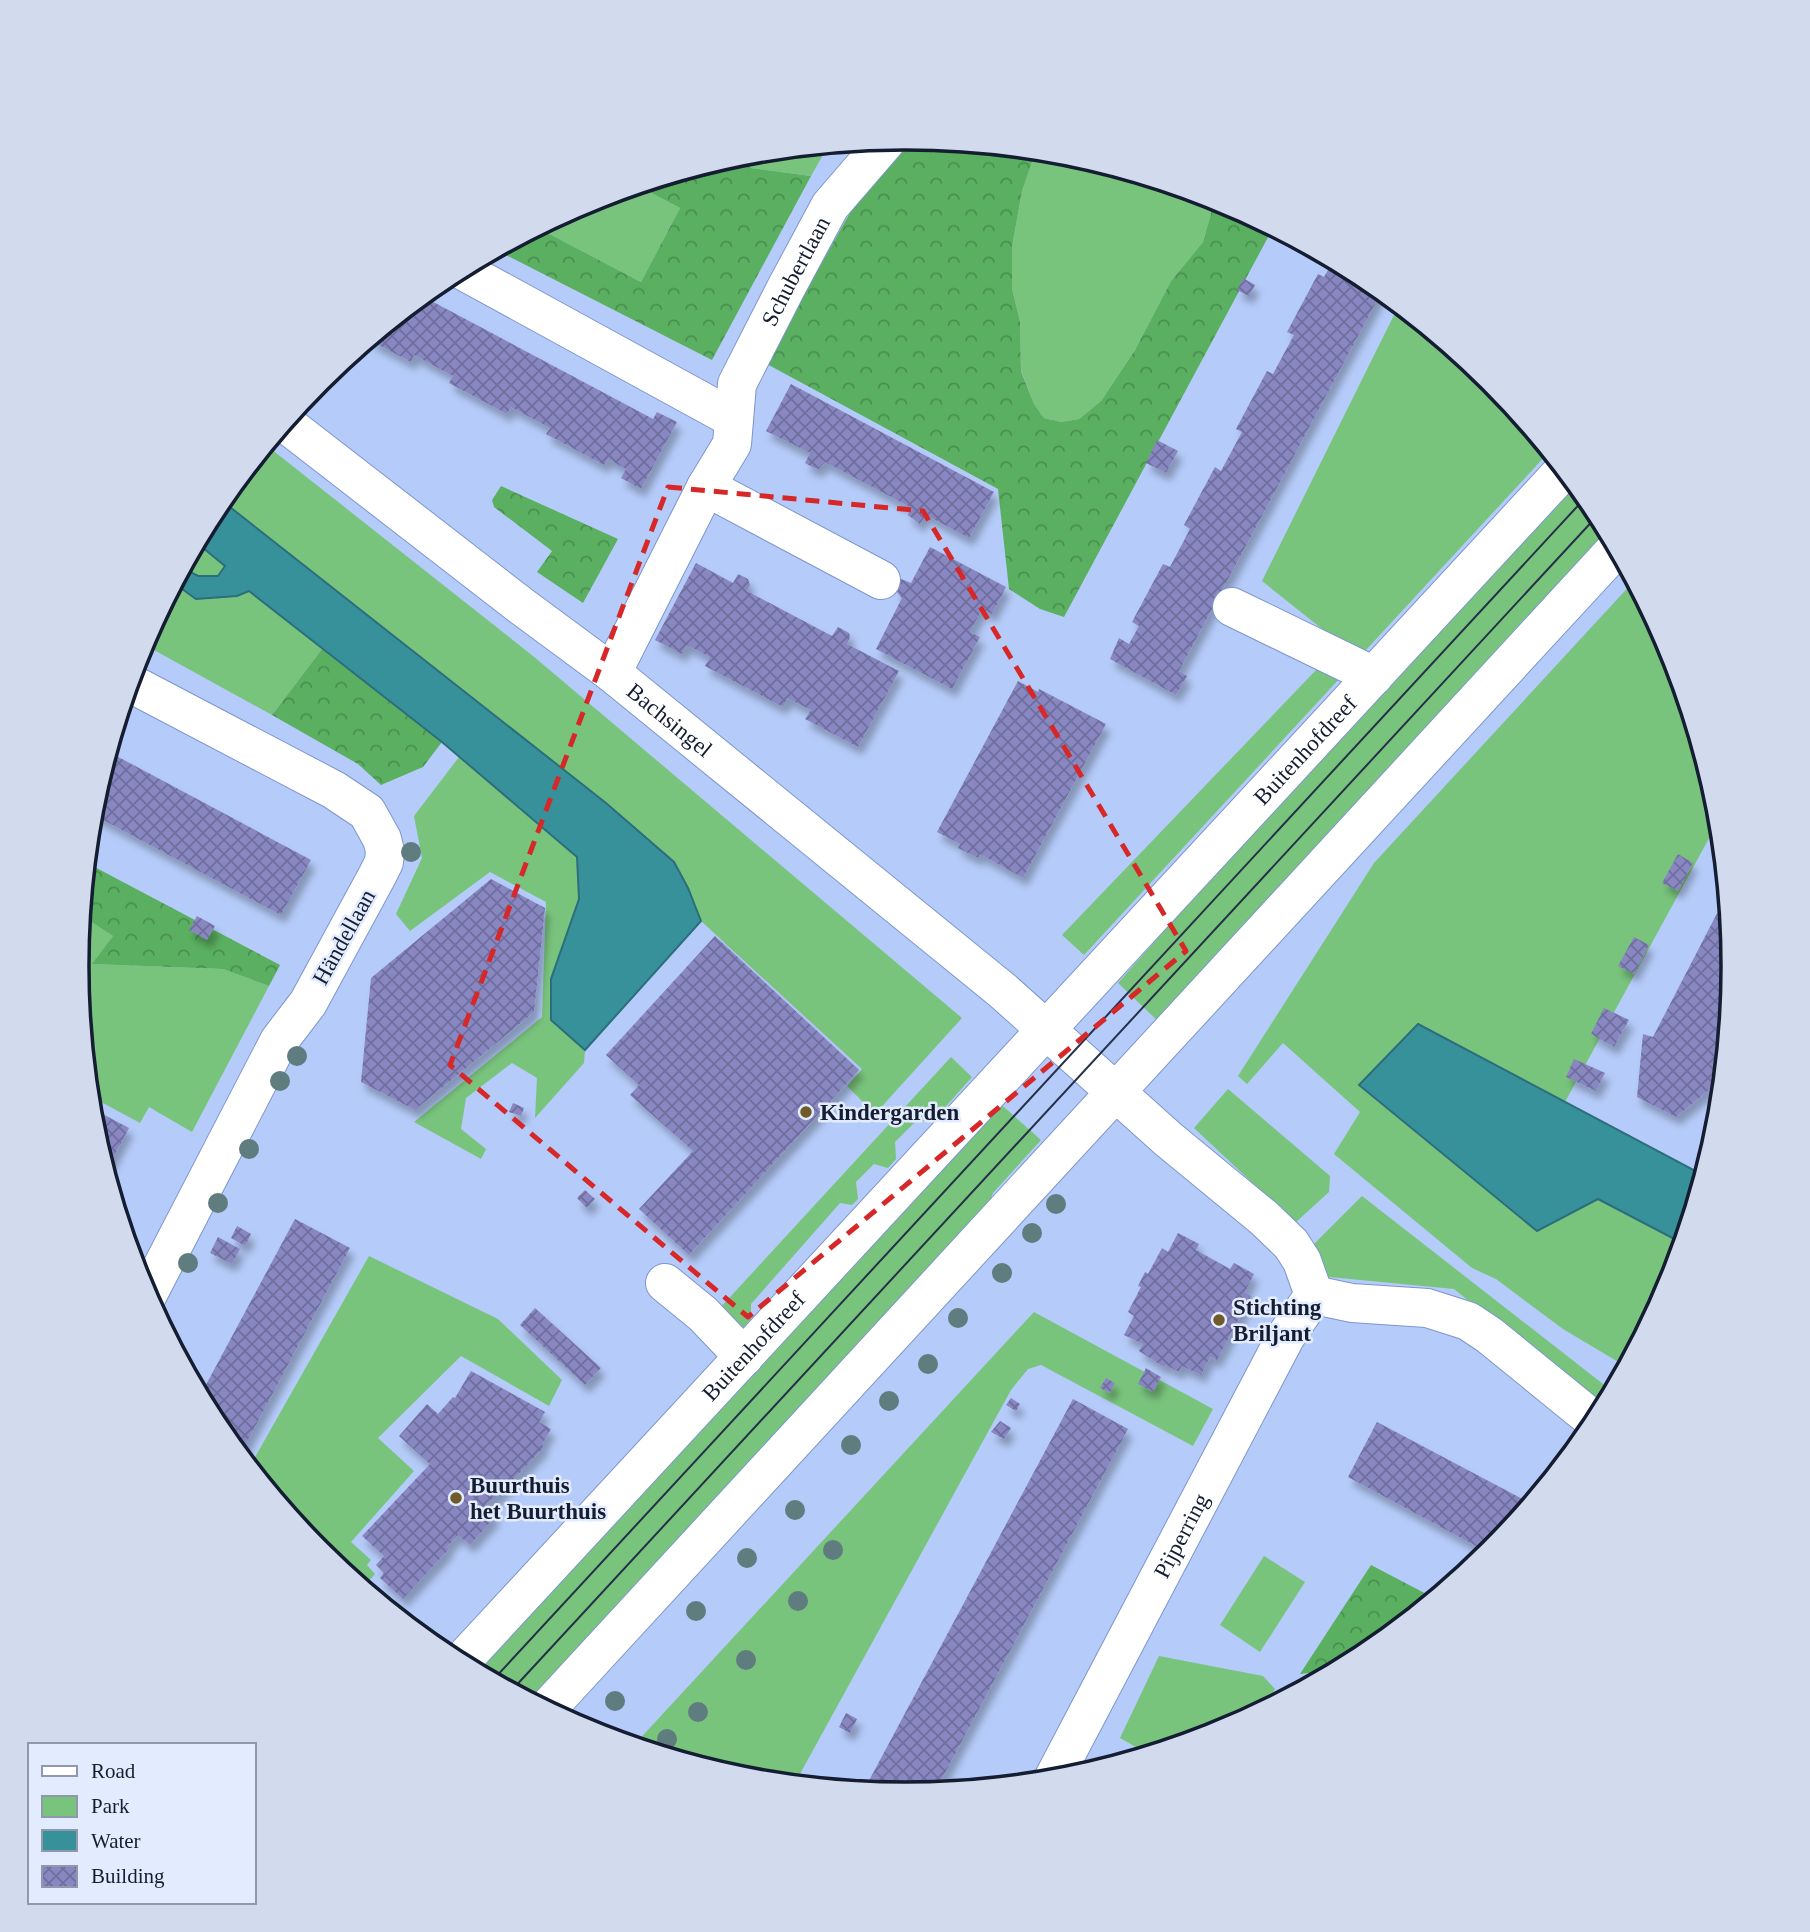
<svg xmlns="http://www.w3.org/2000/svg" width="1810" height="1932" viewBox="0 0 1810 1932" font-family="'Times New Roman',serif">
<defs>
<pattern id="forest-crowns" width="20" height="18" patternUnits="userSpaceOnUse" patternTransform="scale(1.75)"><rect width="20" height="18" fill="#5ab060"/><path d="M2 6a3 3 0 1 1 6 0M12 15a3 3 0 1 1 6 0" fill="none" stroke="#498f50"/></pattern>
<pattern id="building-cross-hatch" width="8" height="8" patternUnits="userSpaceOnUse" patternTransform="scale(1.75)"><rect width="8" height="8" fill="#8987c1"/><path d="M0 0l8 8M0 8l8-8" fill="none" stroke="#6f6e9d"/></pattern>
<filter id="shadow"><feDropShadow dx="4.5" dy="8" stdDeviation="3.5" flood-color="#0004"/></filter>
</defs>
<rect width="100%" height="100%" fill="#b5cbf9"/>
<path fill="#79c47d" d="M 828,146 L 811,176 L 751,168 L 732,157 L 744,154 Z
M 1036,151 L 1067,154 L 1215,199 L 1203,242 L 1171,281 L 1135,350 L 1101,401 L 1079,419 L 1061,422 L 1044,418 L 1034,404 L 1021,370 L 1020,322 L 1012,288 L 1012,247 L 1022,191 Z
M 638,186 L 680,208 L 641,282 L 538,228 L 589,201 Z
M 1399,305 L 1491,381 L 1549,452 L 1084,955 L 1062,935 L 1341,644 L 1262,581 Z
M 266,445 L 533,656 L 962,1018 L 875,1114 L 847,1086 L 862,1069 L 701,921 L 688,888 L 674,861 L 606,803 L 221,500 Z
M 1570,478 L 1594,506 L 1610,537 L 1161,1024 L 1118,983 L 1166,929 L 1178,902 Z
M 197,543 L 225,566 L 218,576 L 198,576 L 183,568 Z
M 1634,581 L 1670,650 L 1717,805 L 1719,820 L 1565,1102 L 1418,1024 L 1598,1199 L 1682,1243 L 1670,1283 L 1625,1366 L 1563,1329 L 1496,1279 L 1472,1268 L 1334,1154 L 1360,1112 L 1283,1043 L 1247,1084 L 1238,1076 L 1374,863 Z
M 175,584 L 196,599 L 237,596 L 249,591 L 322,649 L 272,715 L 143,644 Z
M 459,757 L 577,857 L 579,899 L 551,979 L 551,1020 L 585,1050 L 584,1063 L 535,1118 L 537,1078 L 512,1063 L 466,1098 L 461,1129 L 486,1149 L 481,1159 L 414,1122 L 542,1017 L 546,902 L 490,872 L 410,931 L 396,914 L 422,858 L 414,816 Z
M 82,916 L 113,936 L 93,964 L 223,969 L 269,986 L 192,1132 L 149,1107 L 140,1123 L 90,1096 L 77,966 Z
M 951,1057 L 972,1077 L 933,1121 L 916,1121 L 895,1142 L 896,1159 L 888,1168 L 874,1164 L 856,1182 L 858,1199 L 852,1205 L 840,1203 L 751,1304 L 751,1319 L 742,1329 L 720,1308 Z
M 1228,1089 L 1330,1176 L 1329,1192 L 1295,1223 L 1194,1128 Z
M 996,1100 L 1041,1140 L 993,1193 L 985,1216 L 534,1702 L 472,1669 Z
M 1362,1196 L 1612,1391 L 1603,1409 L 1454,1289 L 1329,1277 L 1308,1250 Z
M 369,1256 L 498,1319 L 562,1380 L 549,1406 L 461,1356 L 378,1438 L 414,1471 L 351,1542 L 371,1560 L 367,1565 L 375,1574 L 367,1583 L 406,1620 L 405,1621 L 319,1551 L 250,1466 Z
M 1034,1312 L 1213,1409 L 1193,1446 L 1041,1365 L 1028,1369 L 1011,1390 L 795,1783 L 743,1778 L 634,1745 Z
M 1264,1556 L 1305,1582 L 1260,1652 L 1220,1625 Z
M 1159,1656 L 1263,1676 L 1275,1689 L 1265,1708 L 1222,1731 L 1148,1754 L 1120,1738 Z"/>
<path fill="url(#forest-crowns)" d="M 905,138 L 1036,151 L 1022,191 L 1012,247 L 1012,288 L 1020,322 L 1021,371 L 1034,404 L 1044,418 L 1061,422 L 1079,419 L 1101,401 L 1135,350 L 1171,281 L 1203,242 L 1215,199 L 1273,228 L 1064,617 L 1040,609 L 1009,589 L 998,489 L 765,363 L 885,151 Z
M 732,157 L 751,168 L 811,176 L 712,360 L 496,250 L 538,228 L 641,282 L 680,208 L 638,186 Z
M 501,486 L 618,539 L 583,603 L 537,572 L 552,551 L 494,507 L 492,500 Z
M 322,649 L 442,742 L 423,767 L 381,785 L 358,764 L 272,715 Z
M 87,863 L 280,965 L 269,986 L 223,969 L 92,964 L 113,936 L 82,916 Z
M 1371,1565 L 1434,1598 L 1365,1655 L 1336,1670 L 1300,1674 Z"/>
<path fill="#37919b" stroke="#2c6e7c" stroke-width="2" d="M 221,500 L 606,803 L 674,862 L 688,888 L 701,921 L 585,1050 L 551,1020 L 551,979 L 579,899 L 577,857 L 442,742 L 249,591 L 237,596 L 196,599 L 175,584 L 183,568 L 198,576 L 218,576 L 225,566 L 197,543 Z
M 1418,1024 L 1703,1175 L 1682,1243 L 1598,1199 L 1537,1231 L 1359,1085 Z"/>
<path fill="url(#building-cross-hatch)" filter="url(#shadow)" d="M 1333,261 L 1365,278 L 1382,291 L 1179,671 L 1187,676 L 1176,695 L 1110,659 L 1119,638 L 1129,644 L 1139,626 L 1132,622 L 1163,564 L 1170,567 L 1190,529 L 1184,525 L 1215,467 L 1221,471 L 1242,432 L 1236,429 L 1267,371 L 1273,374 L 1294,335 L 1287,332 L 1318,274 L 1324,277 Z
M 1243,278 L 1255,285 L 1249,296 L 1237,290 Z
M 422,296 L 653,419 L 657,412 L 677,422 L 641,489 L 621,478 L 626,469 L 608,459 L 604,465 L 546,434 L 550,428 L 511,407 L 507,414 L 449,383 L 453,376 L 414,355 L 411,362 L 369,340 Z
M 791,384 L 994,492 L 969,538 L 926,515 L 920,524 L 908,515 L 910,507 L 825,462 L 819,469 L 814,468 L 805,463 L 810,453 L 766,431 Z
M 1157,440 L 1178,451 L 1166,473 L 1146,463 Z
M 930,547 L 1006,587 L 992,614 L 982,609 L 970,632 L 980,637 L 952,689 L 876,649 L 902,598 L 896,591 L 901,579 L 911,583 Z
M 696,563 L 733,583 L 738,574 L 748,579 L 750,585 L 747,591 L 832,636 L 838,627 L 849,633 L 850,637 L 847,644 L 899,671 L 858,747 L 805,719 L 811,710 L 787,698 L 783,707 L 705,666 L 710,657 L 687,645 L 682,654 L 655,640 Z
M 1018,681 L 1038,692 L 1039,689 L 1106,724 L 1023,878 L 980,854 L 978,858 L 958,848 L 960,844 L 937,832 Z
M 109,752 L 311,860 L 281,915 L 92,814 Z
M 1678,854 L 1693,863 L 1678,891 L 1662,883 Z
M 491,879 L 545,908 L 534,1012 L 415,1110 L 361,1082 L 371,978 Z
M 1726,896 L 1733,966 L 1722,1080 L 1715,1077 L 1710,1089 L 1676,1117 L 1637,1097 L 1643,1034 L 1653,1037 Z
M 197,916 L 215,926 L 207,940 L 189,930 Z
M 715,936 L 859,1070 L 689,1255 L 639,1209 L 693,1151 L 630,1095 L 639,1085 L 606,1055 Z
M 1634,937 L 1649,945 L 1634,974 L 1618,966 Z
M 1604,1008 L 1629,1020 L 1614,1047 L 1591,1034 Z
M 1574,1059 L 1605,1073 L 1596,1091 L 1566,1077 Z
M 513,1103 L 524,1108 L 521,1116 L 509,1112 Z
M 91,1108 L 129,1128 L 106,1171 L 93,1127 Z
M 585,1190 L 595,1199 L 587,1208 L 577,1198 Z
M 295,1219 L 350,1248 L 240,1455 L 216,1426 L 200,1396 Z
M 237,1226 L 251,1234 L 245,1246 L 231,1238 Z
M 1178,1233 L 1199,1244 L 1196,1250 L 1230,1269 L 1234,1263 L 1254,1274 L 1245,1292 L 1251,1296 L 1217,1360 L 1210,1357 L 1201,1375 L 1182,1366 L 1179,1372 L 1166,1365 L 1164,1367 L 1139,1351 L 1143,1344 L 1124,1335 L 1134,1316 L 1128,1312 L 1141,1287 L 1138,1286 L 1145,1272 L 1148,1274 L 1162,1248 L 1168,1252 Z
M 218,1237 L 240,1249 L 232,1264 L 210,1253 Z
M 535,1308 L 601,1368 L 585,1385 L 520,1325 Z
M 1146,1368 L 1161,1377 L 1153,1392 L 1138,1384 Z
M 471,1371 L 545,1412 L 539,1422 L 551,1429 L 542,1445 L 544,1447 L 494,1500 L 492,1499 L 485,1506 L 496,1516 L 470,1545 L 458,1535 L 447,1547 L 449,1549 L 403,1599 L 380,1578 L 384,1573 L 376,1565 L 384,1556 L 362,1536 L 430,1464 L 399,1436 L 427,1404 L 438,1414 L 453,1397 L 455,1398 Z
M 1106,1378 L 1115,1383 L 1110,1393 L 1100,1388 Z
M 1011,1398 L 1020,1404 L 1016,1411 L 1006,1405 Z
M 1073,1399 L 1128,1429 L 938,1786 L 946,1790 L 905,1794 L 864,1790 Z
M 1000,1421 L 1011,1428 L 1004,1439 L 991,1432 Z
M 1377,1422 L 1530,1503 L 1489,1553 L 1348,1477 Z
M 846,1713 L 857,1719 L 850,1733 L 839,1727 Z"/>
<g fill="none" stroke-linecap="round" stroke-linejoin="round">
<g stroke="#7d96cd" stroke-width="40">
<g id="minor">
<path d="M 460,269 L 734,419"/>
<path id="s1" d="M 285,423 L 520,605 L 612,673 L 1003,991 L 1168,1139 L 1264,1218 L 1291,1244 L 1302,1261 L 1314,1295 L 1352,1303 L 1427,1308 L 1468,1321 L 1489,1335 L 1596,1422"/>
<path d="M 706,487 L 881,580"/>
<path d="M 1232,607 L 1374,676"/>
<path id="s2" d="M 612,673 L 706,487 L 732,444 L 737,384 L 786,288 L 830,206 L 887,140"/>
<path d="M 130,683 L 334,790 L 367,812 L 382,839 L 385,851 L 384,862 L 377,876 L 308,1003 L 279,1041 L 147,1296"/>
<path d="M 665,1283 L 703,1314 L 744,1357"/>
<path id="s3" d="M 460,1663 L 1564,470"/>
<path d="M 547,1709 L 1616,549"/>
<path id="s4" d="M 1053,1779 L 1286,1336 L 1314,1295"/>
</g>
</g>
<use href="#minor" stroke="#fff" stroke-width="38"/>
<path stroke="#263048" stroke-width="2" d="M 493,1680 L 1586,497
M 512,1690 L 1598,515"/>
</g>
<g fill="#5f7c7f">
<circle cx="411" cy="852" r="10"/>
<circle cx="297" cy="1056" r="10"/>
<circle cx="280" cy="1081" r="10"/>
<circle cx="249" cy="1149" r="10"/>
<circle cx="218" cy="1203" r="10"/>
<circle cx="1056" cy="1204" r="10"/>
<circle cx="1032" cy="1233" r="10"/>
<circle cx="188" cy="1263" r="10"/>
<circle cx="1002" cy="1273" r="10"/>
<circle cx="958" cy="1318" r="10"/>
<circle cx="928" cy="1364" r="10"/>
<circle cx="889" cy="1401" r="10"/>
<circle cx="851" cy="1445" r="10"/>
<circle cx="795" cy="1510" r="10"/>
<circle cx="833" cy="1550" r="10"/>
<circle cx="747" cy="1558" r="10"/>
<circle cx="798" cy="1601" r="10"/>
<circle cx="696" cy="1611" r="10"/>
<circle cx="746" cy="1660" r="10"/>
<circle cx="615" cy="1701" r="10"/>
<circle cx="698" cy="1712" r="10"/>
<circle cx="667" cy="1739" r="10"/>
</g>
<path fill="none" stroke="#d62828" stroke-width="5" stroke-dasharray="14 9" stroke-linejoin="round" d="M 668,487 L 923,511 L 1186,951 L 748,1317 L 450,1065 Z"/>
<g fill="#705a2a" stroke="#e3ecfe" stroke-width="2.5">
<circle cx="806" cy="1112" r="7"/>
<circle cx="1219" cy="1320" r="7"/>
<circle cx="456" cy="1498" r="7"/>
</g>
<g text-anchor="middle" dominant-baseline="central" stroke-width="5" stroke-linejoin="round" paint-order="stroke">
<g font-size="23" fill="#141d32" stroke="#e3ecfe">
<text stroke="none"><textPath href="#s2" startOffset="446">Schubertlaan</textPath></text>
<text stroke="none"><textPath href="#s1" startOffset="486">Bachsingel</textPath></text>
<text stroke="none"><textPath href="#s3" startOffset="1244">Buitenhofdreef</textPath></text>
<text transform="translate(344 937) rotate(-61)">Händellaan</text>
<text stroke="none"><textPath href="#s3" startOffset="432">Buitenhofdreef</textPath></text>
<text stroke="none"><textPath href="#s4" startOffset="275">Pijperring</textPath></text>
</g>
<g font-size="23" font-weight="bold" fill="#141d32" stroke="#e3ecfe" text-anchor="start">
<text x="820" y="1112">Kindergarden</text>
<text x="1233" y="1307">Stichting<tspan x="1233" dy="26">Briljant</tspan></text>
<text x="470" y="1485">Buurthuis<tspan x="470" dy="26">het Buurthuis</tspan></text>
</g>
</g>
<path d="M0 0H1810V1932H0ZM89 966a816 816 0 1 1 1632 0a816 816 0 1 1-1632 0Z" fill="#d2dbee" fill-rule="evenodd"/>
<path fill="none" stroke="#141d32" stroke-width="3.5" d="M89 966a816 816 0 1 1 1632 0a816 816 0 1 1-1632 0Z"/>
<rect x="28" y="1743" width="228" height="161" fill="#e3ecfe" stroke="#9099ac" stroke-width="2"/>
<rect x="42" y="1766" width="35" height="10" fill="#ffffff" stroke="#9099ac" stroke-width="2"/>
<text x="91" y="1778" font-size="21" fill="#141d32">Road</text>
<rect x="42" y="1796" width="35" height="21" fill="#79c47d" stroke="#9099ac" stroke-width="2"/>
<text x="91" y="1813" font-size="21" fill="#141d32">Park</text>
<rect x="42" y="1830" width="35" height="21" fill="#37919b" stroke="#9099ac" stroke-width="2"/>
<text x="91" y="1848" font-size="21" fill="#141d32">Water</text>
<rect x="42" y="1866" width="35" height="21" fill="url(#building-cross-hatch)" stroke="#9099ac" stroke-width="2"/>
<text x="91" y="1883" font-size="21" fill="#141d32">Building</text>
</svg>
